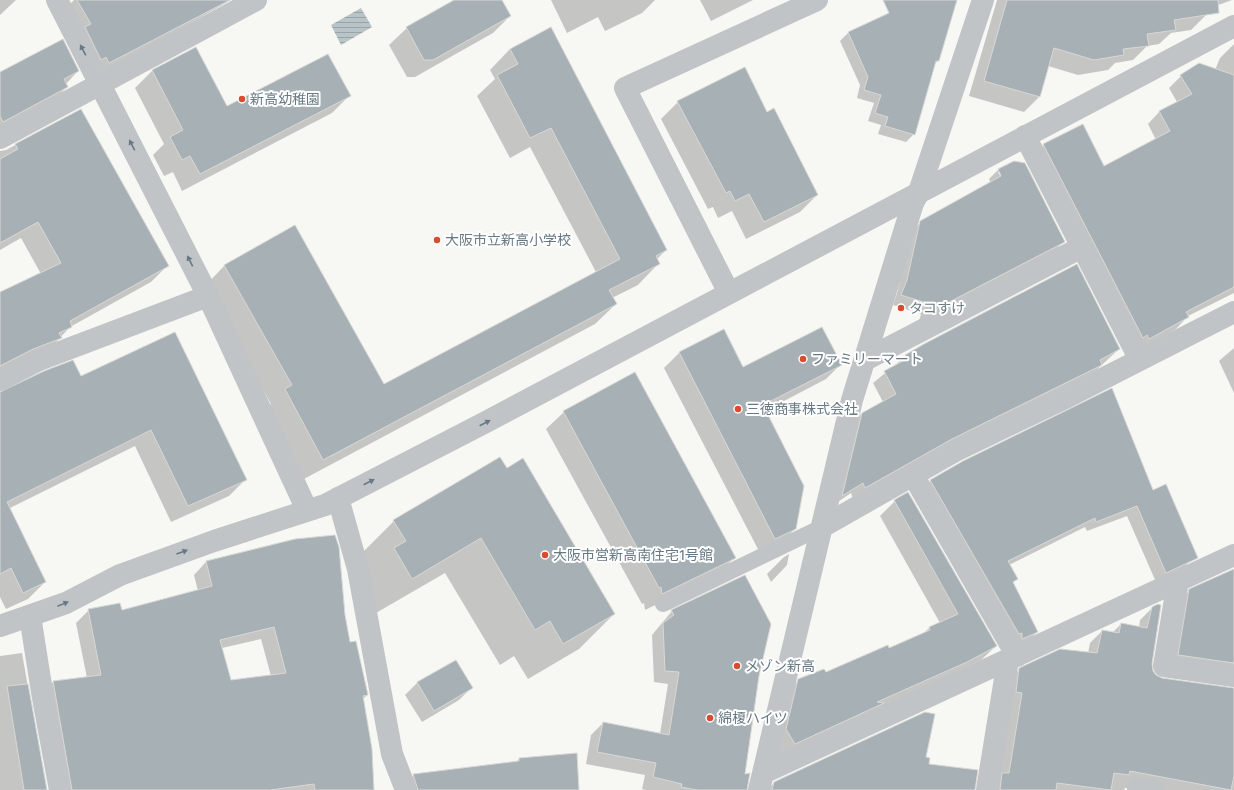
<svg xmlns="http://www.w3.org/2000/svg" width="1234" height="790" viewBox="0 0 1234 790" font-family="'Fira Sans','Noto Sans JP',sans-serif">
<defs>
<pattern id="water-rules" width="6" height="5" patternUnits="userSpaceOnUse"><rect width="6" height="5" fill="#b8c4c7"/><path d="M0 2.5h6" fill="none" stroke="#99a4a7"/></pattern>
</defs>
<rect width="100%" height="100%" fill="#f7f7f4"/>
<path fill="url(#water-rules)" d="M 361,8 L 372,27 L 341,45 L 331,25 Z"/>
<path fill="#0003" fill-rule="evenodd" d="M 0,0 L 16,0 L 0,15 Z
M 74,0 L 231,0 L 92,79 L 60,14 Z
M 456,0 L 501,0 L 510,16 L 493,33 L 415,77 L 407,77 L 389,45 L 407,28 Z
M 551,0 L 655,0 L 642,13 L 605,31 L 598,17 L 567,33 Z
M 700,0 L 753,0 L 711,21 Z
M 922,0 L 956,0 L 938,61 L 934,64 L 914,134 L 906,142 L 878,134 L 881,125 L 868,121 L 874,103 L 857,98 L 860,85 L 840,41 L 848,33 Z
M 997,0 L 1232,0 L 1205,10 L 1206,15 L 1191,30 L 1171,33 L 1159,44 L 1147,46 L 1133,60 L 1115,63 L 1108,70 L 1078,75 L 1048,66 L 1039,97 L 1024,112 L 969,96 Z
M 1234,44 L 1234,293 L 1188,316 L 1176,329 L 1137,351 L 1032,157 L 1044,145 L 1104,168 L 1156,140 L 1148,124 L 1160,111 L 1177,102 L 1169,88 L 1181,76 L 1215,70 L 1220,58 Z
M 195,48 L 227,108 L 349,96 L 332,113 L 182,191 L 173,172 L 164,176 L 153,155 L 164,144 L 135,88 L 152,71 Z
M 510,49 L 666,250 L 656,260 L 658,264 L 638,285 L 612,298 L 616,304 L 595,324 L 302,480 L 265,410 L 271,404 L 205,286 L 225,265 L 383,386 L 596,272 L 530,147 L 510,158 L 477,96 L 495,79 L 490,70 Z
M 78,71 L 66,84 L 67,87 L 51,103 L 0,131 L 0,73 Z
M 678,102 L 767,113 L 817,195 L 800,212 L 746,239 L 732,211 L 718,218 L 713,207 L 708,209 L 661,119 Z
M 80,110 L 168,265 L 151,282 L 70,327 L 44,355 L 0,373 L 0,297 L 41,274 L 21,238 L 0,250 L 0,151 L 6,150 Z
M 999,169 L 1064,241 L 1054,251 L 919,321 L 921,314 L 893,305 L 898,290 L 911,232 L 921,222 L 991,183 L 989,179 ZM 998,172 L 1001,172 L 1003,181 Z
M 723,331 L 743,368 L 840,365 L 826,379 L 765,411 L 795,529 L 780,544 L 760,553 L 664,368 L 679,353 Z
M 1234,348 L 1234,393 L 1219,361 Z
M 1119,349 L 1090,376 L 853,499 L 851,493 L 832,506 L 851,425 L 862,413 L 883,402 L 873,383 L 906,356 Z
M 80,377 L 245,480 L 229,496 L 171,522 L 135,446 L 10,508 L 45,582 L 28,599 L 6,609 L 0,597 L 0,402 Z
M 564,412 L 734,558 L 717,575 L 645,610 L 644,603 L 642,604 L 546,429 Z
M 506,469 L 614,614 L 579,649 L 528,679 L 514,656 L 500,665 L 445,573 L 376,613 L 359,556 L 394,521 Z
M 931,481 L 1153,491 L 1189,562 L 1180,571 L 1156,582 L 1127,516 L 1087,531 L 1085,527 L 1009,565 L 1017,579 L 1012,583 L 1037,632 L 1027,642 L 1012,648 L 921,490 Z
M 895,501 L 996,646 L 981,660 L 780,758 L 772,744 L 784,695 L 799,680 L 825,674 L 888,649 L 923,634 L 929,628 L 940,623 L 880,516 Z
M 296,540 L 344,615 L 349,643 L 367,695 L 362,700 L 373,790 L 58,790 L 41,695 L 53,682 L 87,678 L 76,623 L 89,610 L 121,611 L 198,591 L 194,575 L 206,562 ZM 261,639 L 271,676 L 231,681 L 222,648 Z
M 789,554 L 787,565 L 771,582 L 767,574 L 784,557 Z
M 1234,571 L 1234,683 L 1167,667 L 1178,602 L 1190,590 Z
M 1152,608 L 1151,664 L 1152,671 L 1155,676 L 1162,679 L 1234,689 L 1234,790 L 1146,790 L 1124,788 L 1125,790 L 990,790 L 1008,681 L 1020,669 L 1088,653 L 1090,643 L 1102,631 L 1112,633 L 1121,624 L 1139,628 L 1140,620 Z
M 672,611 L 758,676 L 743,775 L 746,790 L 646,790 L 642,789 L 645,775 L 586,764 L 591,735 L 603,723 L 660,734 L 668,684 L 654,682 L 652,635 Z
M 22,653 L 46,790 L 0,790 L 0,656 Z
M 455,661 L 471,688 L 459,700 L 422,722 L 405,695 L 417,683 Z
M 925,758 L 928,765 L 974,790 L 767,790 L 774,783 Z
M 519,759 L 578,790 L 398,790 L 414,775 L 516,762 Z"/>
<path fill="#a7b0b5" stroke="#d8d8d6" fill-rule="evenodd" d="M 77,0 L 230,0 L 109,63 L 106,57 L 101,60 L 85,27 L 91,24 Z
M 454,0 L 502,0 L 511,16 L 433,60 L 424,60 L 406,27 Z
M 883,0 L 957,0 L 939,61 L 936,61 L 915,135 L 885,126 L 888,117 L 875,113 L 881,95 L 864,90 L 868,77 L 848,32 L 889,13 Z
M 1007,0 L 1218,0 L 1219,13 L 1174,20 L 1176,30 L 1147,34 L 1149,46 L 1123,49 L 1124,55 L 1094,60 L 1054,48 L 1040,97 L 984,81 Z
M 551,27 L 667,250 L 656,256 L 660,264 L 609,290 L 617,304 L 323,460 L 285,389 L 292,385 L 224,265 L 295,225 L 384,384 L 620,259 L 551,128 L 530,138 L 497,75 L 518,64 L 510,49 Z
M 63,39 L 79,71 L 64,79 L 68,87 L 3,122 L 0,116 L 0,72 Z
M 196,47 L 227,106 L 328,54 L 351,96 L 200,174 L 190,156 L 182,160 L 170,137 L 183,130 L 152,70 Z
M 1199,63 L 1234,75 L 1234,287 L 1186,312 L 1189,317 L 1149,339 L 1147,335 L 1143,338 L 1043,144 L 1083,124 L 1104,166 L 1170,131 L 1159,111 L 1192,94 L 1180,75 Z
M 745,67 L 767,112 L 774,108 L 818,195 L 764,222 L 749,194 L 735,201 L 730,191 L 726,193 L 677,101 Z
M 81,109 L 169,266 L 70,321 L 72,327 L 59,333 L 62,338 L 33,349 L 0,366 L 0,292 L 61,263 L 38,222 L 0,243 L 0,159 L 18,149 L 15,144 Z
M 1014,161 L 1025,163 L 1065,242 L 928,313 L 930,304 L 901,295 L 907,280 L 920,221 L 1001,176 L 998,169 Z
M 1077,264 L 1120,349 L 1100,360 L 1102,365 L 952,439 L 865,488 L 863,483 L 842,496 L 862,413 L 896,394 L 884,371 L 907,359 L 905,355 L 924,344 Z
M 822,327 L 842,365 L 763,405 L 804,486 L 796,529 L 775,539 L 679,352 L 724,329 L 743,367 Z
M 175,332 L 247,480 L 188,506 L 151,430 L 7,502 L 46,582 L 23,593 L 11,568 L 0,574 L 0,392 L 44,371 L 73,360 L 81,376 Z
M 635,372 L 736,558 L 662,594 L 661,587 L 659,588 L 563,411 Z
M 1112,388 L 1153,490 L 1166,484 L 1198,558 L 1166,573 L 1137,506 L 1096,522 L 1095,518 L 1008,561 L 1018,579 L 1013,582 L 1038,632 L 1022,639 L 1022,633 L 1019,634 L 930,480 L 963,461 Z
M 500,457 L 507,468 L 523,458 L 615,614 L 563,644 L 550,621 L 535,630 L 481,538 L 412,579 L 394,548 L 406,541 L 393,520 Z
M 908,492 L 997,646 L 967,662 L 877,702 L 884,703 L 795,744 L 786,729 L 798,679 L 824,669 L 826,672 L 888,645 L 889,648 L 930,630 L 929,627 L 958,614 L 894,500 Z
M 335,535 L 339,547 L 345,615 L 350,642 L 356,641 L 368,695 L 363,696 L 372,749 L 374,790 L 315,790 L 314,784 L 270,790 L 72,790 L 53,681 L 101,675 L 88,609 L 120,603 L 122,610 L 212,586 L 206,561 L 295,539 ZM 274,627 L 286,673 L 231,680 L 220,640 Z
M 1234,569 L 1234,663 L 1178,655 L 1189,589 Z
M 745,575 L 771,624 L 759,676 L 745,774 L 750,773 L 747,790 L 697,790 L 681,787 L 682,784 L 653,777 L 656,763 L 597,752 L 603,722 L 669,735 L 679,672 L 665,671 L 663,623 L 674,615 L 671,610 Z
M 1158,604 L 1161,605 L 1152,664 L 1153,671 L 1156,675 L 1162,678 L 1234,688 L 1234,776 L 1231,790 L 1130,771 L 1129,775 L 1114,773 L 1111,790 L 1057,783 L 1056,790 L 1000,790 L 1002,773 L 1009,773 L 1022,693 L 1016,692 L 1019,668 L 1060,649 L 1097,653 L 1102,630 L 1119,633 L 1121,623 L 1147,628 L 1152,607 Z
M 456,660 L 473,688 L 434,711 L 417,682 Z
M 28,684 L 31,700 L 47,790 L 24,790 L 7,686 Z
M 925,712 L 935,714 L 926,757 L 930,758 L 929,764 L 978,770 L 975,790 L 772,790 L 774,782 Z
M 577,753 L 579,790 L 418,790 L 413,774 L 519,761 L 519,758 Z"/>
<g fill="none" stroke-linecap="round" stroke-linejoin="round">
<path stroke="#c0c4c7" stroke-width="16" d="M 663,604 L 822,527"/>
<path stroke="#c0c4c7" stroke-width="22" d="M 57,0 L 208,296 L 307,510
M 1025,136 L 1140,360
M 0,138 L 256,0
M 729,293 L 625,88 L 817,0
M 865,360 L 1082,247
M 0,380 L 39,360 L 208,296
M 913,475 L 1017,656
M 338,498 L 358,569 L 392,754 L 406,790
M 822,527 L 957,450 L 1065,398 L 1234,312
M 1178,581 L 1164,666 L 1234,676
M 30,616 L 43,698 L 60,790
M 763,773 L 1234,555
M 759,790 L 852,400 L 913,203 L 919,192 L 983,0
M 987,790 L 1008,660
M 1138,790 L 1138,788 L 1154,790"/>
<path stroke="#c0c4c7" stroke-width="22" d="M 0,626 L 66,603 L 120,575 L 214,541 L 325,505 L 484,423 L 1234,26"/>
</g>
<defs><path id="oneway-solid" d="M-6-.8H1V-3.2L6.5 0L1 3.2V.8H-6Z"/></defs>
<g fill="#677984">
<use href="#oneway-solid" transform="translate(83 50) rotate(-118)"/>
<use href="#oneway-solid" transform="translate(132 145) rotate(-117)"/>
<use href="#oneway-solid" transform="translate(190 261) rotate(-117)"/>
<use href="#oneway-solid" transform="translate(485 423) rotate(-28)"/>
<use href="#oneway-solid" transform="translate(369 482) rotate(-27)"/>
<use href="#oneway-solid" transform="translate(182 552) rotate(-20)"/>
<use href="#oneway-solid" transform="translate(63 604) rotate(-22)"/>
</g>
<g fill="#da4c31" stroke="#fff" stroke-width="1.5">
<circle cx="242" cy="99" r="4"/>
<circle cx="437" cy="240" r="4"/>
<circle cx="901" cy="308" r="4"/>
<circle cx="803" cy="359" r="4"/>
<circle cx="738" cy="409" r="4"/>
<circle cx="545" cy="555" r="4"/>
<circle cx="737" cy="666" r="4"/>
<circle cx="710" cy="718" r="4"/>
</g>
<g text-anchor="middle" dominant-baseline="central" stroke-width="4" stroke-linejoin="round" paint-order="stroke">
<g font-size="14" fill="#677984" stroke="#fff" text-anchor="start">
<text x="250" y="99">新高幼稚園</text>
<text x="445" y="240">大阪市立新高小学校</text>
<text x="909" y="308">タコすけ</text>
<text x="811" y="359">ファミリーマート</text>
<text x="746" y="409">三徳商事株式会社</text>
<text x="553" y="555">大阪市営新高南住宅1号館</text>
<text x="745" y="666">メゾン新高</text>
<text x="718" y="718">綿榎ハイツ</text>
</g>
</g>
</svg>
